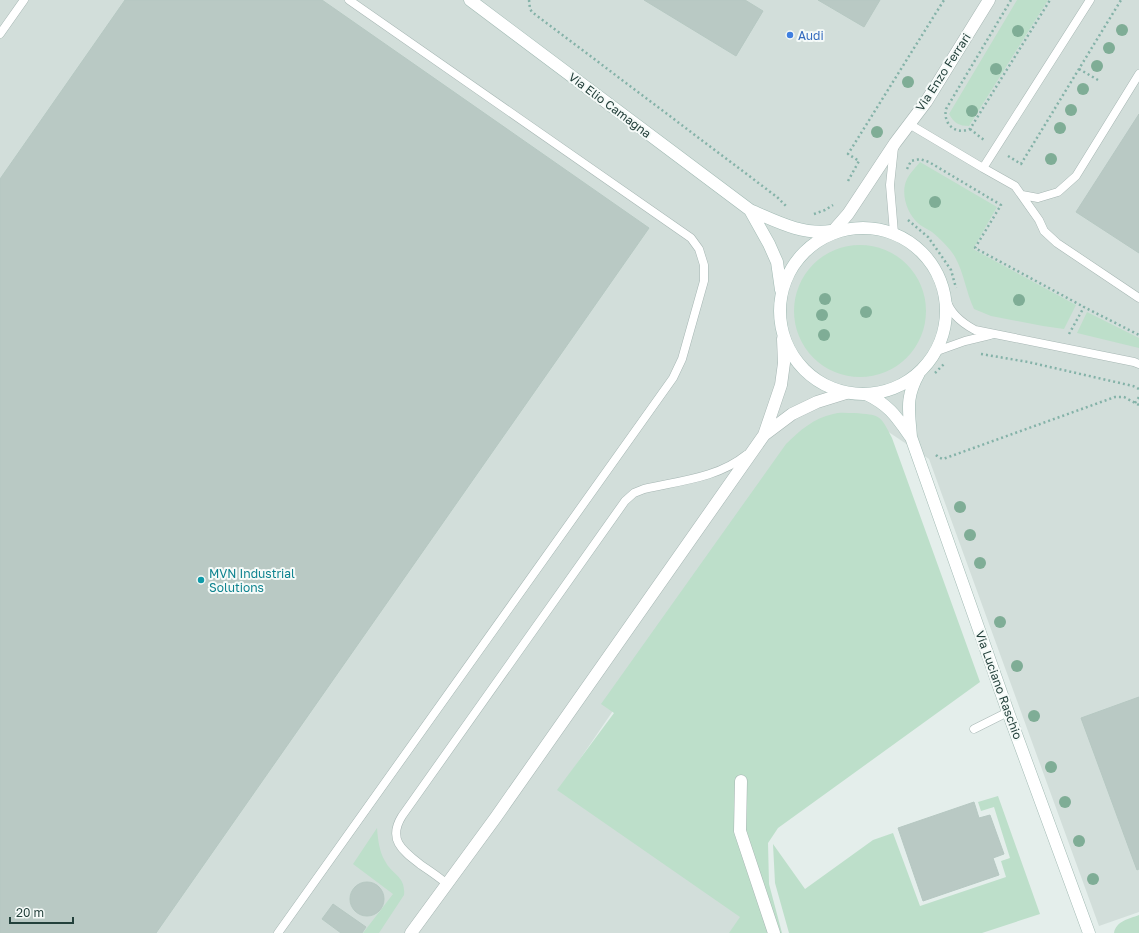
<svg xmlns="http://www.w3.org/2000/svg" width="1139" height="933" viewBox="0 0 1139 933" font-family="'Golos Text',sans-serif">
<rect width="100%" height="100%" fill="#e4eeeb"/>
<path fill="#d2deda" d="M 0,0 L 1139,0 L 1139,912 L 1099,926 L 929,459 L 884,429 L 795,445 L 567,778 L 757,911 L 742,933 L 0,933 Z"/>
<path fill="#bddfca" d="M 1017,0 L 1048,0 L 969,126 C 959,126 954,123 949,114 Z
M 920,162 L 997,207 L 973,249 L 1076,305 L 1064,329 L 1043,326 L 991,316 L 974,309 C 966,292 964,273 955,257 C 950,248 940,239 932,232 C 928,229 922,227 919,224 C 907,214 900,193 907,179 C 910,173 916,167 920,162 Z
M794 311a66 66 0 1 1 132 0a66 66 0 1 1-132 0Z
M 1087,312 L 1139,338 L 1139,348 L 1077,333 Z
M 854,413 C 880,415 880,414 892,438 L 980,682 L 778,828 L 768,843 L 769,884 L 782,933 L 729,933 L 740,917 L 557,790 L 614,713 L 601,704 L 786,444 C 799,431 814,418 833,414 C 839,412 847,413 854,413 Z
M 998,796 L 1040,914 L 982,933 L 789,933 L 775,883 L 773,844 L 805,889 L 873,840 L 893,833 L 920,906 L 1006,877 L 1001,861 L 1010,858 L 994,807 L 981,811 L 978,802 Z
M 377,828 C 378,839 379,851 385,861 C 392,875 406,876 404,895 L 379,933 L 363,933 L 393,894 L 353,864 Z
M 1139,915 L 1139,933 L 1114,933 C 1116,921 1129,919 1139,915 Z"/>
<path fill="#b9c9c4" stroke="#b6c8c2" d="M 125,0 L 322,0 L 649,228 L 156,933 L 0,933 L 0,179 Z
M 644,0 L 745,0 L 763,11 L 736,56 Z
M 818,0 L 880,0 L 864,27 Z
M 1139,114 L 1139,253 L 1076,212 Z
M 1139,697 L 1139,869 L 1137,870 L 1081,718 Z
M 974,802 L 979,818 L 990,815 L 1004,854 L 993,858 L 999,875 L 923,901 L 898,828 Z
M350 899a17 17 0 1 1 34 0a17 17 0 1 1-34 0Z
M 333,904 L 366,927 L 362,933 L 341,933 L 322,919 Z"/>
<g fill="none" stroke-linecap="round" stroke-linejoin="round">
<g stroke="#a6b6b3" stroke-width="9">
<path id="lane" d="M 0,34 L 24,0
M 909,124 L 983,168 L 1090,0
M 894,147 L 890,185 L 894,233
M 983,168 L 1015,186 L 1039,220 L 1044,231 L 1057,243 L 1139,298
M 1022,195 L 1038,198 L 1058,192 L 1076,176 L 1139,74
M 946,299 C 950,314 962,323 975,330 L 1134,362 L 1139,364
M 937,351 L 965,341 L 990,335
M 974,729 L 1008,712
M 447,884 C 439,877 430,871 421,865 C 403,851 387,840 402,816 L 625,501 L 634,493 L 644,489 C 678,481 718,478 746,455
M 278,933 L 673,378 L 682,359 L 704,281 L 704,265 L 699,249 L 691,238 L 349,0"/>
</g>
<g stroke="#a6b6b3" stroke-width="13">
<path id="street" d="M 834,230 L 848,214 L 895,143 L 926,102 L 989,0
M 783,339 L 784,363 L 781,385 L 764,435 L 792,414 L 817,402 L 846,393
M 741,781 L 740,831 L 774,933
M 411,933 L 496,817 L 764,435"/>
</g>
<g stroke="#a2bab4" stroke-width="13">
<path id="secondary" d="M 470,0 L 750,210 C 776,221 801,235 831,231
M 750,210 L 769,244 L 777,262 L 781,290
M780 311a83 83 0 1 1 166 0a83 83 0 1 1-166 0Z
M 919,373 C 905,398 909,410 911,437 L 1008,712 L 1089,933
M 866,394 C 889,405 896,416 910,436"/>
</g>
<path stroke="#84b2a8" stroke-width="2.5" stroke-dasharray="2 3" stroke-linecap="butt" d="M 529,0 L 530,9 L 532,12 L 777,197 L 787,207
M 1011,0 L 946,109 C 943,124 955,135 970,129 L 1050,0
M 1079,69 L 1098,80
M 970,129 L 984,140
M 1008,156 L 1021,164 L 1121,0
M 907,169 L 911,161 L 920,159 L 929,162 L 1001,205 L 975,248 L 1084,307
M 848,181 L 859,161 L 848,154 L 944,0
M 814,214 L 825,210 L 833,205
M 908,220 L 928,237 L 938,251 L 951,270 L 956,288
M 1069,334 L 1084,307 L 1139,335
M 981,354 L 1028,362 L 1133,386 L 1139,389
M 935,373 L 944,364
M 1135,403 L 1139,397
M 936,455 L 938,457 L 943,459 L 1115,397 L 1124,397 L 1139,405"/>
<use href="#lane" stroke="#fff" stroke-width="8"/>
<use href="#street" stroke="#fff" stroke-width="12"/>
<use href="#secondary" stroke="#fff" stroke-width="12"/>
</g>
<g fill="#7fad96">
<circle cx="1122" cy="30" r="6"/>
<circle cx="1018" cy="31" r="6"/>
<circle cx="1109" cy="48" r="6"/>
<circle cx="1097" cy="66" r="6"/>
<circle cx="996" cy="69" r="6"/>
<circle cx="908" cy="82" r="6"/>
<circle cx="1083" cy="89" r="6"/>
<circle cx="1071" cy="110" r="6"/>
<circle cx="972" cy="111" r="6"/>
<circle cx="1060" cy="128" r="6"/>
<circle cx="877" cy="132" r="6"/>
<circle cx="1051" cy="159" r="6"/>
<circle cx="935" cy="202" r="6"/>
<circle cx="825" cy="299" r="6"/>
<circle cx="1019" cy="300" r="6"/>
<circle cx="866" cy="312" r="6"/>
<circle cx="822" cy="315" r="6"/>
<circle cx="824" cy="335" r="6"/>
<circle cx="960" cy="507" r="6"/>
<circle cx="970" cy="535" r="6"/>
<circle cx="980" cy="563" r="6"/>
<circle cx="1000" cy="622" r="6"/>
<circle cx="1017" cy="666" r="6"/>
<circle cx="1034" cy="716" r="6"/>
<circle cx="1051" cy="767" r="6"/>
<circle cx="1065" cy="802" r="6"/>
<circle cx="1079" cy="841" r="6"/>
<circle cx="1093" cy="879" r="6"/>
</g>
<circle fill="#3f7fe0" stroke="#f5faf8" stroke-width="1.5" cx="790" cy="35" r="4"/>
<circle fill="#0f9aa8" stroke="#f5faf8" stroke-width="1.5" cx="201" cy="580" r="4"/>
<g text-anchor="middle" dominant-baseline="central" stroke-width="4" stroke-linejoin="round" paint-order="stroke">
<g font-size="12" fill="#366cbe" stroke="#f5faf8" text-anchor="start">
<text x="798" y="35">Audi</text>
</g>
<g font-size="12" fill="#23403b" stroke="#f5faf8">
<text transform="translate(943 72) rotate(-57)">Via Enzo Ferrari</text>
<text transform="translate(610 105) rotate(37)">Via Elio Camagna</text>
<text transform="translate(999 685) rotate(70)">Via Luciano Raschio</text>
</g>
<g font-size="12" fill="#0d838f" stroke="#f5faf8" text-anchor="start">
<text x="209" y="573">MVN Industrial<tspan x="209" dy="14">Solutions</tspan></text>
</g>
</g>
<path d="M10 917v6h63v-6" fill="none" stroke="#23403b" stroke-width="2"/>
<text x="16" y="917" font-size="12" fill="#23403b" stroke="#f5faf8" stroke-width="3" paint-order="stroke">20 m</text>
</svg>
